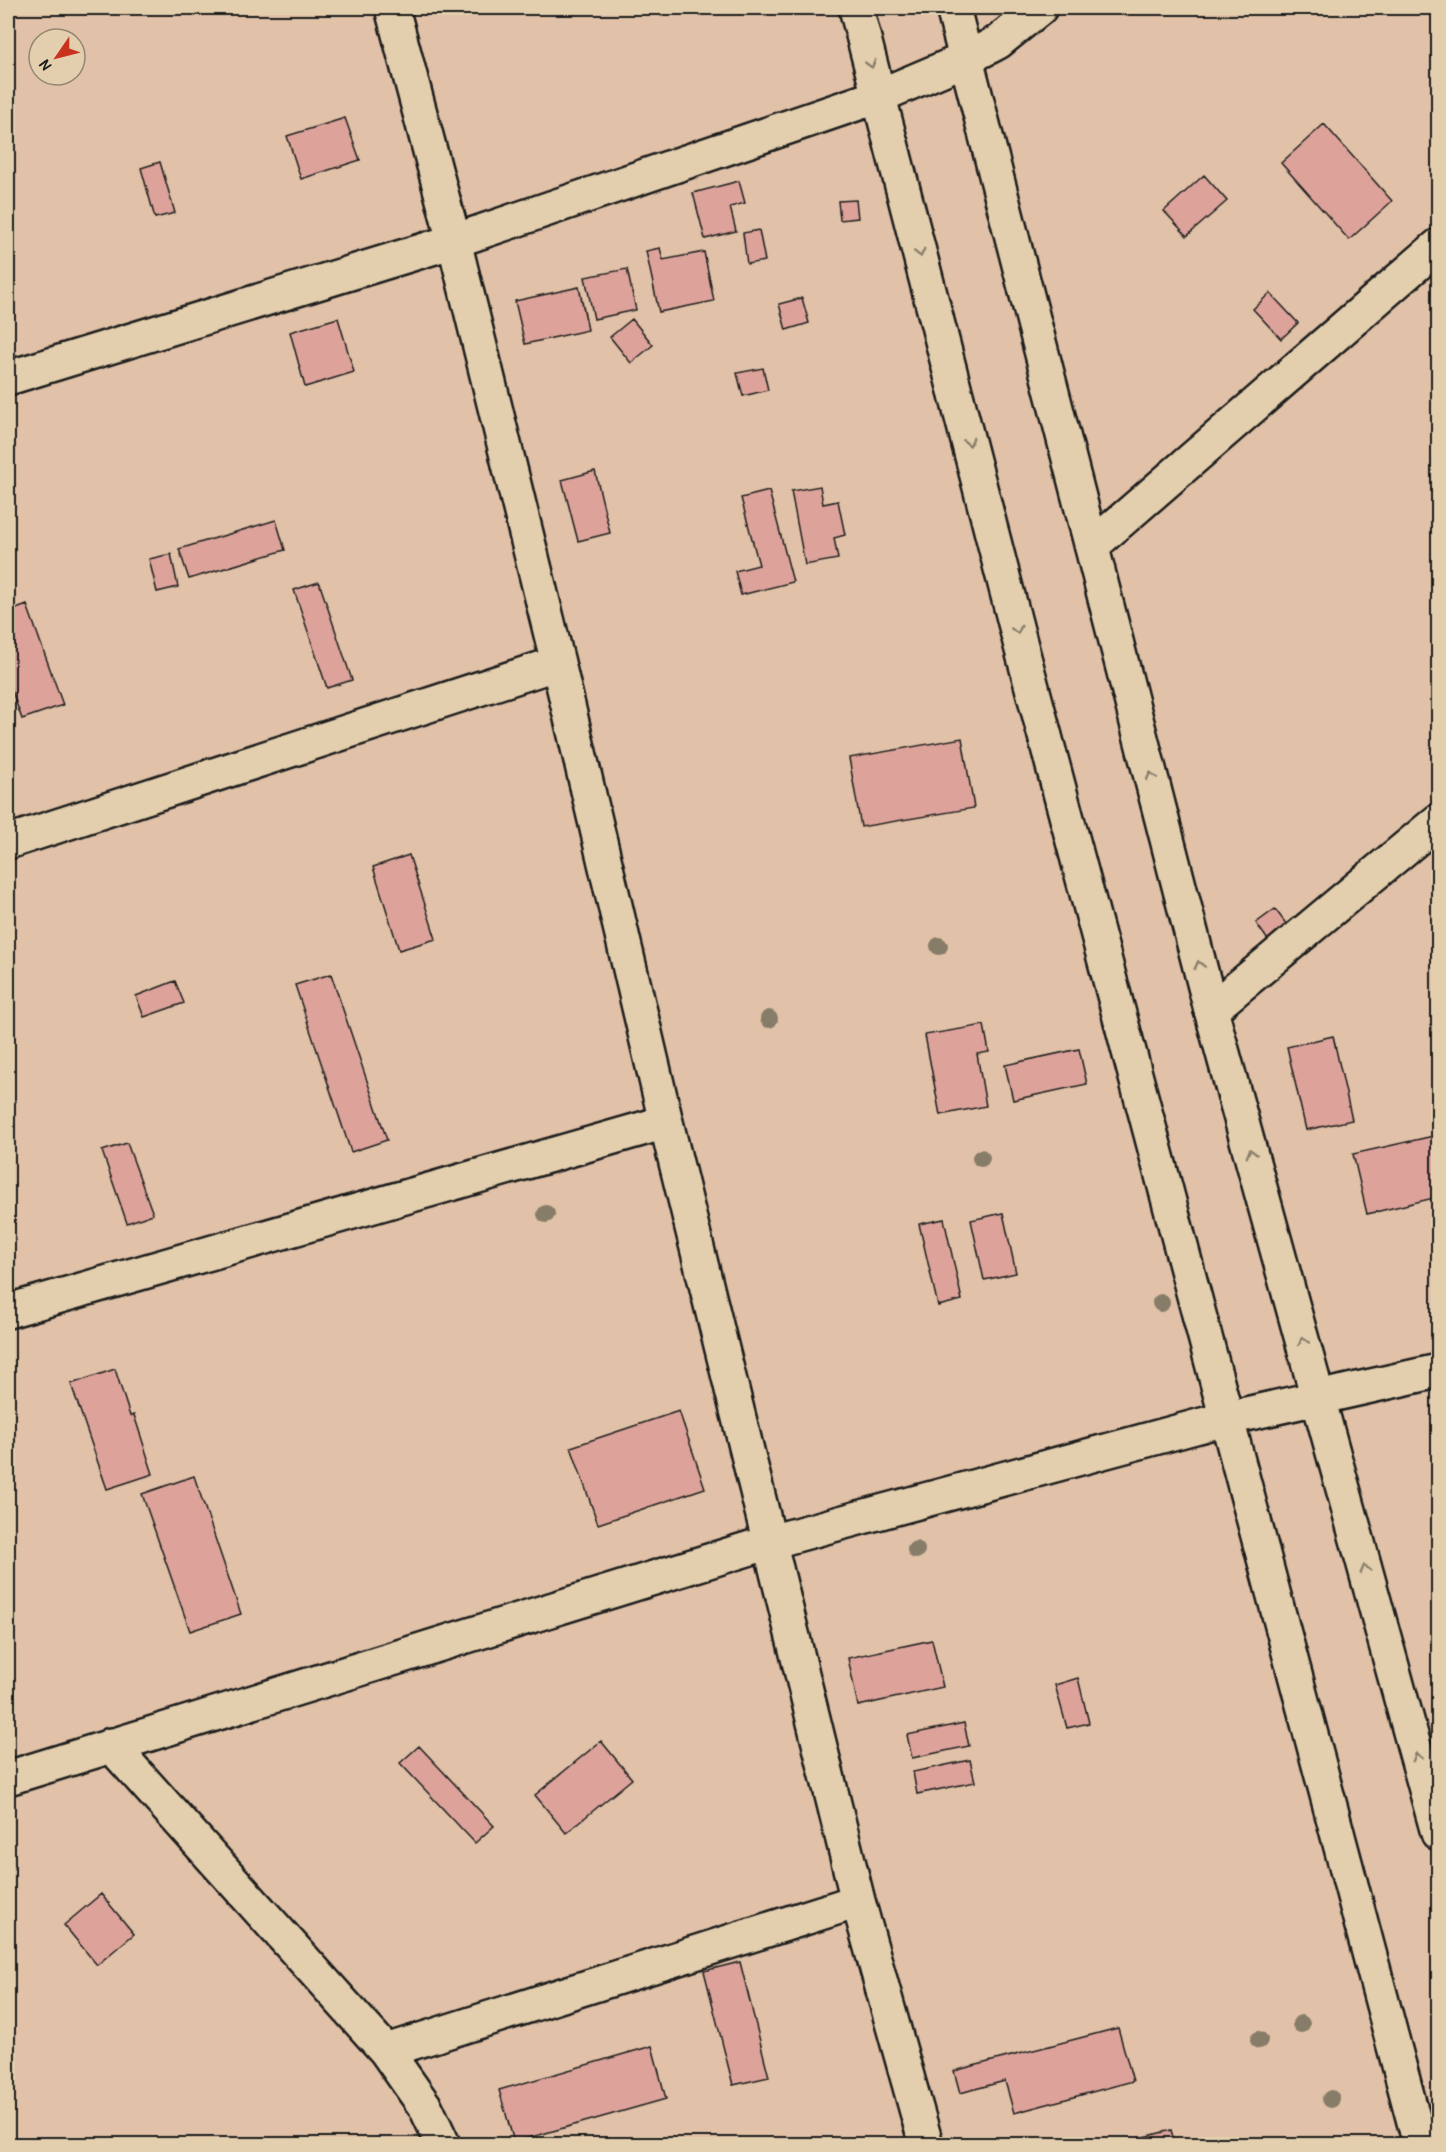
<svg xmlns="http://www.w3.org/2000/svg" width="1446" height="2152" viewBox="0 0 1446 2152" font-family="'Patrick Hand',sans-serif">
<rect width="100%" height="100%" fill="#e1c2a8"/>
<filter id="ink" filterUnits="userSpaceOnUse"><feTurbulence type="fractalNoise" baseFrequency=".0167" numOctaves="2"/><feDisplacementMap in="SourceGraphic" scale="12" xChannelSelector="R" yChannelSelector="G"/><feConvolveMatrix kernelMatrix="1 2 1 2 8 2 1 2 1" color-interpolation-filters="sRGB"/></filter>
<g filter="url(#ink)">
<path fill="#dda39b" stroke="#1c1c1c" stroke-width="1.5" d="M 345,118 L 360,160 L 301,179 L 287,136 Z
M 1324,124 L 1392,201 L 1349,240 L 1281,163 Z
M 160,162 L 175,213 L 155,218 L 141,168 Z
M 1204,175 L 1227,201 L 1187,236 L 1164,211 Z
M 739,181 L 745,203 L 730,207 L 736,231 L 705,239 L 693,193 Z
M 856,200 L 858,218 L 840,220 L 838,201 Z
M 759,230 L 765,261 L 747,264 L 743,233 Z
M 660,248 L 663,260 L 704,252 L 714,301 L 659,312 L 646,251 Z
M 627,269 L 636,310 L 594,319 L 585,277 Z
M 579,287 L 588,330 L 525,344 L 515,301 Z
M 1270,293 L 1298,323 L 1281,339 L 1253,309 Z
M 802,298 L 809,323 L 786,330 L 779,304 Z
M 338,318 L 354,372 L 305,387 L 290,332 Z
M 632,319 L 653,345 L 631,363 L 610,337 Z
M 763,368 L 768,390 L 743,396 L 737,373 Z
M 595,471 L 610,533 L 578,541 L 562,480 Z
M 820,486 L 823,504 L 838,501 L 845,535 L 834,538 L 838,559 L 805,565 L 791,491 Z
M 769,491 L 793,582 L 741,595 L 735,571 L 759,565 L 741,498 Z
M 276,520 L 285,550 L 189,579 L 179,549 Z
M 171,554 L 178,587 L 157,592 L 149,559 Z
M 319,582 L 352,680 L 327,688 L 294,590 Z
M 27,605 L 63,705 L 22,719 L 8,680 L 8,612 Z
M 962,738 L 974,808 L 861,827 L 849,758 Z
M 409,855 L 436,939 L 399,950 L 373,867 Z
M 1275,909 L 1290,929 L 1270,943 L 1256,923 Z
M 331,974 L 387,1140 L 351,1152 L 295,985 Z
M 175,981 L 184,1003 L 144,1017 L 136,996 Z
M 984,1025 L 989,1052 L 977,1054 L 986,1106 L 940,1115 L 925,1035 Z
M 1333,1036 L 1352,1120 L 1306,1130 L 1287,1047 Z
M 1079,1049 L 1087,1084 L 1013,1100 L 1005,1065 Z
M 1438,1135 L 1438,1197 L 1367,1214 L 1353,1154 Z
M 127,1143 L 153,1214 L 127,1223 L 102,1151 Z
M 1003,1213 L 1016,1273 L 984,1280 L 971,1220 Z
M 944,1219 L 962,1300 L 938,1306 L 919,1224 Z
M 115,1369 L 130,1416 L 134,1415 L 153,1474 L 107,1489 L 71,1384 Z
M 679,1411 L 705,1488 L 598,1524 L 571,1447 Z
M 194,1476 L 241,1614 L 190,1631 L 142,1494 Z
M 932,1640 L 943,1687 L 858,1706 L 848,1658 Z
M 1078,1678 L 1089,1723 L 1067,1728 L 1055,1685 Z
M 964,1723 L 969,1746 L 912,1758 L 907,1735 Z
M 601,1741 L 632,1779 L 566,1833 L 535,1795 Z
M 419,1746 L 494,1826 L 475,1843 L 400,1763 Z
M 970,1760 L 975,1782 L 917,1794 L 913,1772 Z
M 101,1894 L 134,1934 L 97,1965 L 64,1925 Z
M 740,1962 L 769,2077 L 733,2085 L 704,1971 Z
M 1118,2028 L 1133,2081 L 1014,2113 L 1005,2081 L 960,2093 L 954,2071 Z
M 652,2046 L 666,2099 L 514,2142 L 499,2090 Z
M 1171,2130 L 1175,2144 L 1130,2144 L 1129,2141 Z"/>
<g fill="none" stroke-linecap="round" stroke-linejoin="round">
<g stroke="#1c1c1c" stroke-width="38">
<path id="minor" d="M 392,8 L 454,241 L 558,663 L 666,1122 L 858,1901 L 926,2144
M 8,378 L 454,241 L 879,96 L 966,59 L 998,42 L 1040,8
M 1092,546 L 1438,246
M 8,842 L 558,663
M 1211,1010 L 1438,821
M 8,1311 L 666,1122
M 111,1745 L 386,2051 L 426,2108 L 443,2144
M 8,1778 L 770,1542 L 1228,1418 L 1438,1371
M 386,2051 L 858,1901"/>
</g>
<g stroke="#1c1c1c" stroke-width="38">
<path id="major" d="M 856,8 L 1021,646 L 1420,2144
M 953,8 L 1211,1010 L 1438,1833"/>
</g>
<use href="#minor" stroke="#e3cfad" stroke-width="33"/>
<use href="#major" stroke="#e3cfad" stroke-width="33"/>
</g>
<g fill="#867c68">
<circle cx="939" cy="946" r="9"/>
<circle cx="769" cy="1019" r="9"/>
<circle cx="981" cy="1158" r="9"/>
<circle cx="546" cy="1214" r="9"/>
<circle cx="1161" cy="1303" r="9"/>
<circle cx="916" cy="1550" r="9"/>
<circle cx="1301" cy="2024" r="9"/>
<circle cx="1259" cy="2040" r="9"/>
<circle cx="1331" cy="2099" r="9"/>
</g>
<defs><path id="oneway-chevron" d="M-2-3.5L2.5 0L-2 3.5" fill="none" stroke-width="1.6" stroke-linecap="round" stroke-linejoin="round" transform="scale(1.5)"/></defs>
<g stroke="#897e6c">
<use href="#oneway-chevron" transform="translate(871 64) rotate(75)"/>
<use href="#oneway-chevron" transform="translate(920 253) rotate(76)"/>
<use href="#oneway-chevron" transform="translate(969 442) rotate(76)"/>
<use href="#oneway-chevron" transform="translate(1017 630) rotate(76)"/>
<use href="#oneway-chevron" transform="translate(1151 776) rotate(-104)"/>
<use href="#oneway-chevron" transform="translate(1199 965) rotate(-104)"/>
<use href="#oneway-chevron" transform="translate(1251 1153) rotate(-106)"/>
<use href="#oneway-chevron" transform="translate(1303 1341) rotate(-106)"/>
<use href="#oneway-chevron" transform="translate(1365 1569) rotate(-105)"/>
<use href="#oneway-chevron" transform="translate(1417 1757) rotate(-106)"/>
</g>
</g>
<rect width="1446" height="2152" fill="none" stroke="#e3cfad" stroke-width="30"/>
<rect x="15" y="15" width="1416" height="2122" fill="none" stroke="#1c1c1c" stroke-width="2" filter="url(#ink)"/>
<g transform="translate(57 57) rotate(235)"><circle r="28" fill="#e3cfad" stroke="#938773" stroke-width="1.5"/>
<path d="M0-4.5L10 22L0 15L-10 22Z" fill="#c8321e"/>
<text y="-9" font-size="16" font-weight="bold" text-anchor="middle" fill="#1c1c1c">N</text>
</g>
</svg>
